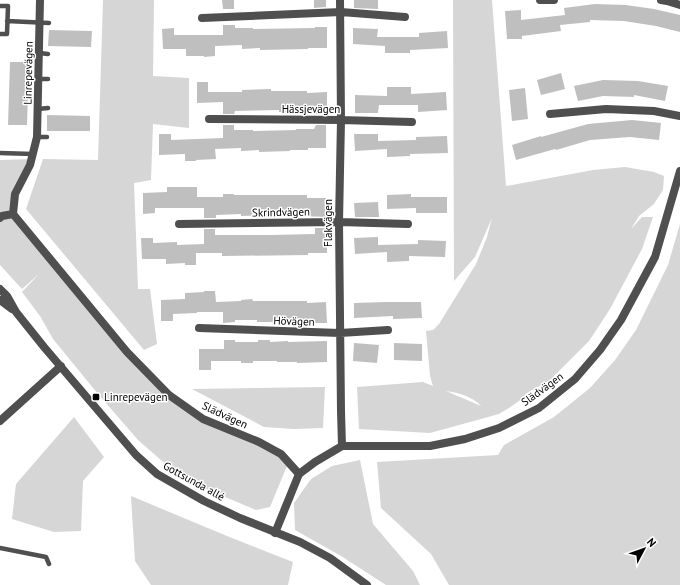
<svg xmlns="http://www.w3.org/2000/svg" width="680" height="585" viewBox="0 0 680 585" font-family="'PT Sans',sans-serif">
<rect width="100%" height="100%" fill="#fff"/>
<path fill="#d6d6d6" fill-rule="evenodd" d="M 103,0 L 154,0 L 153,76 L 189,78 L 189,128 L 153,124 L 151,180 L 134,183 L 138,289 L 150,289 L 157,344 L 144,350 L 26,209 L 43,159 L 98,160 Z
M 453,0 L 492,0 L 506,186 L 593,170 L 625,167 L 654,172 L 664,176 L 663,190 L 654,204 L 639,216 L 631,229 L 642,217 L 653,217 L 642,249 L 610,309 L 589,341 L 550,380 L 527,393 L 523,398 L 512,406 L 499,414 L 430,433 L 359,429 L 357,387 L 423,382 L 433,386 L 430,376 L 426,331 L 433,330 L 439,324 L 476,264 L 487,237 L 492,218 L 475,257 L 454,281 ZM 446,391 C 459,393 472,396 481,406 Z
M 31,159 L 15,194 L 13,214 L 169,395 L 203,419 L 281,454 L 287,466 L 270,507 L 256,510 L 204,488 L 162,461 L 138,440 L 98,394 L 53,339 L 40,316 L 22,292 L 39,274 L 22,289 L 0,265 L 0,160 Z
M 680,224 L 680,585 L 449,585 L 431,554 L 381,508 L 377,462 L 498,455 L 504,445 L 554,417 L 590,388 L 615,360 L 636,330 L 668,265 Z
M 325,387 L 323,428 L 294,429 L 264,427 L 192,389 Z
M 74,417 L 104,457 L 83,481 L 81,531 L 54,532 L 12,519 L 16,484 Z
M 360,460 L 373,524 L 413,571 L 420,585 L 386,585 L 341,556 L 295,530 L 294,503 L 311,479 L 332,466 Z
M 131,496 L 227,536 L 293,562 L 288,585 L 151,585 L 135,561 Z"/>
<path fill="#bfbfbf" d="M 222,0 L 234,0 L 234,9 L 223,9 Z
M 314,0 L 326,0 L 326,7 L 314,8 Z
M 354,0 L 378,0 L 378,9 L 354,8 Z
M 595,4 L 626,5 L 654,9 L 680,15 L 680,32 L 656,26 L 624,21 L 590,20 L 590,22 L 560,25 L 561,31 L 522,36 L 522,39 L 507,39 L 505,11 L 521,10 L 521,20 L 565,15 L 564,8 Z
M 223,25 L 235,25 L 235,28 L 253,28 L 253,29 L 315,28 L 315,27 L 327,27 L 327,48 L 308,48 L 308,49 L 260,50 L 260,48 L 242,49 L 242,45 L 215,46 L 215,56 L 204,57 L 204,56 L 186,56 L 186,49 L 163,49 L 162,29 L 174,28 L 174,35 L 223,35 Z
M 353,28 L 378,29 L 377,37 L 419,37 L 419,33 L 447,31 L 448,48 L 410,50 L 410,53 L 385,53 L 385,46 L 353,44 Z
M 49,30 L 92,31 L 91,47 L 48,46 Z
M 10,62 L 29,62 L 27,125 L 8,125 Z
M 561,73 L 565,89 L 541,95 L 537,80 Z
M 603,80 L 638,81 L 668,86 L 665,101 L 634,95 L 634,97 L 603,96 L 578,101 L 574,86 Z
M 197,82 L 208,82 L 208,92 L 242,92 L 242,90 L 271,89 L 271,91 L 307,91 L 307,93 L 327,92 L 327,113 L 326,113 L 326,114 L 315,114 L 315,112 L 279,112 L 279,110 L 235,111 L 234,114 L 223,114 L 223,102 L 197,103 Z
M 387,87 L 411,87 L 411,94 L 446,92 L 447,110 L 418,112 L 418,105 L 379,105 L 378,113 L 355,113 L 355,95 L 387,96 Z
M 525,88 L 528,119 L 512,121 L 509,90 Z
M 47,115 L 90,116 L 90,131 L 47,131 Z
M 632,120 L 661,123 L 659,140 L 630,137 L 590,140 L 556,150 L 555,149 L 516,160 L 512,145 L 541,136 L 541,137 L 588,124 Z
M 223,125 L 234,125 L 234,130 L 253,130 L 253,131 L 296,130 L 296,129 L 314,129 L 316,125 L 326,125 L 326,148 L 308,148 L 308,150 L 290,150 L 290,151 L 259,152 L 259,150 L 241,151 L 241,148 L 215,149 L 216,159 L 196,160 L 196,161 L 185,161 L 185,154 L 159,155 L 159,134 L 171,134 L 171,140 L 223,138 Z
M 354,134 L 378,134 L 378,141 L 416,140 L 416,137 L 447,136 L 448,153 L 410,154 L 410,156 L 387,157 L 387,149 L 355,151 Z
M 167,187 L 197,187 L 197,197 L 223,197 L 223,194 L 234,194 L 234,195 L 307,195 L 307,198 L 326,198 L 327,217 L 279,215 L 241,216 L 241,214 L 216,215 L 216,218 L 204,218 L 204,208 L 155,208 L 155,213 L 143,214 L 143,193 L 167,192 Z
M 411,194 L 411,197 L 447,197 L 447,213 L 416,213 L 416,208 L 387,209 L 387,195 Z
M 378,202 L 379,217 L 355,217 L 354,203 Z
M 315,228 L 327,228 L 327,253 L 308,253 L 308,255 L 222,256 L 222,253 L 196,253 L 196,265 L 185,265 L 185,263 L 166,264 L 166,259 L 142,259 L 141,238 L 153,238 L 153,243 L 177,242 L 177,245 L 204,244 L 204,229 L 215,229 L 215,235 L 271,235 L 315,234 Z
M 378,237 L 378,245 L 418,244 L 418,240 L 446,241 L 445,257 L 409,256 L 409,261 L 387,262 L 387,252 L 355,254 L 354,238 Z
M 204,291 L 215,291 L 216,302 L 241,301 L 241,300 L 252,299 L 253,301 L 307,301 L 307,303 L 326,302 L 327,323 L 315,323 L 315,322 L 257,322 L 257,320 L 235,320 L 235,322 L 223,323 L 223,312 L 197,312 L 197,313 L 173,314 L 173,321 L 161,321 L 161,300 L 185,299 L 185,293 L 204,292 Z
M 386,302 L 421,302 L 422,318 L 393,319 L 393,316 L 354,318 L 354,303 Z
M 224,340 L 235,340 L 235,342 L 258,342 L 258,340 L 270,340 L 270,342 L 288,341 L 288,342 L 327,341 L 327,362 L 297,363 L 297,362 L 277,362 L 277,361 L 253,361 L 253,363 L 241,363 L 241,361 L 211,361 L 211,370 L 199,370 L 199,349 L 224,349 Z
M 354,343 L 379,345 L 377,363 L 353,361 Z
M 394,343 L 422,344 L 422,361 L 394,360 Z"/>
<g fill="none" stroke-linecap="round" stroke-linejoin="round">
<path stroke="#4f4f4f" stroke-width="4.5" d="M 0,6 L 8,6 L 7,34 L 0,34
M 7,21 L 49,23
M 39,53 L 48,54
M 38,79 L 48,79
M 38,109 L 48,108
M 37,137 L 47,137
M 0,153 L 33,154
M 0,548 L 46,557 L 49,564"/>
<path stroke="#4f4f4f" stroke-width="8" d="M 40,0 L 37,137 L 30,165 L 15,194 L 13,214 L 127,352 L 169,395 L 203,419 L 259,442 L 281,454 L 299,474
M 340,0 L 341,120 L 339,222 L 341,411 L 342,446
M 540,0 L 554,0
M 661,0 L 667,1 L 680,5
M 202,18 L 341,12 L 405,17
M 550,114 L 606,109 L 654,111 L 680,116
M 209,119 L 341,120 L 412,122
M 0,218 L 2,216 L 13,214
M 179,224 L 339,222 L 408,224
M 199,328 L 340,333 L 388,330"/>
<path stroke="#4f4f4f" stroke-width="8" d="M 0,289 L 7,296 L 16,312 L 44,347 L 136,455 L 157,474 L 204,501 L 240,518 L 300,542 L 330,558 L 367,585
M 0,300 L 12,309
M 0,421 L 61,366
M 275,533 L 299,474 L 315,462 L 342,446 L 430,446 L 465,439 L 499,428 L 539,408 L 575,379 L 600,350 L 621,320 L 655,257 L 680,171"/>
</g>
<rect fill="#000" stroke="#fff" stroke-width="1.5" x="92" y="393" width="8" height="8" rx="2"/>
<g text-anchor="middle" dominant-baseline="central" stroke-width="3" stroke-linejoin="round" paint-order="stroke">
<g font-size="11" fill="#000" stroke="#fff">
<text transform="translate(28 73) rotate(-89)">Linrepevägen</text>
<text x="311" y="109">Hässjevägen</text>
<text transform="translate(281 212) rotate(-1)">Skrindvägen</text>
<text transform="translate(328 223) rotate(-90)">Flakvägen</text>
<text transform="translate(294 321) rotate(2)">Hövägen</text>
<text transform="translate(542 389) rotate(-36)">Slädvägen</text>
<text transform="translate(225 415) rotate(25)">Slädvägen</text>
<text transform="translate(194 481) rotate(29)">Gottsunda allé</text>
</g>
<g font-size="11" fill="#000" stroke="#fff" text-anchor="start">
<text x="104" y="397">Linrepevägen</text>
</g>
</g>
<g transform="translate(644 549) rotate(49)" stroke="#ffffff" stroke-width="3" paint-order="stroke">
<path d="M0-3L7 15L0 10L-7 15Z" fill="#000000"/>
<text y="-6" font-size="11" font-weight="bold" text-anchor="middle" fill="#000000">N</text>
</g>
</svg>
